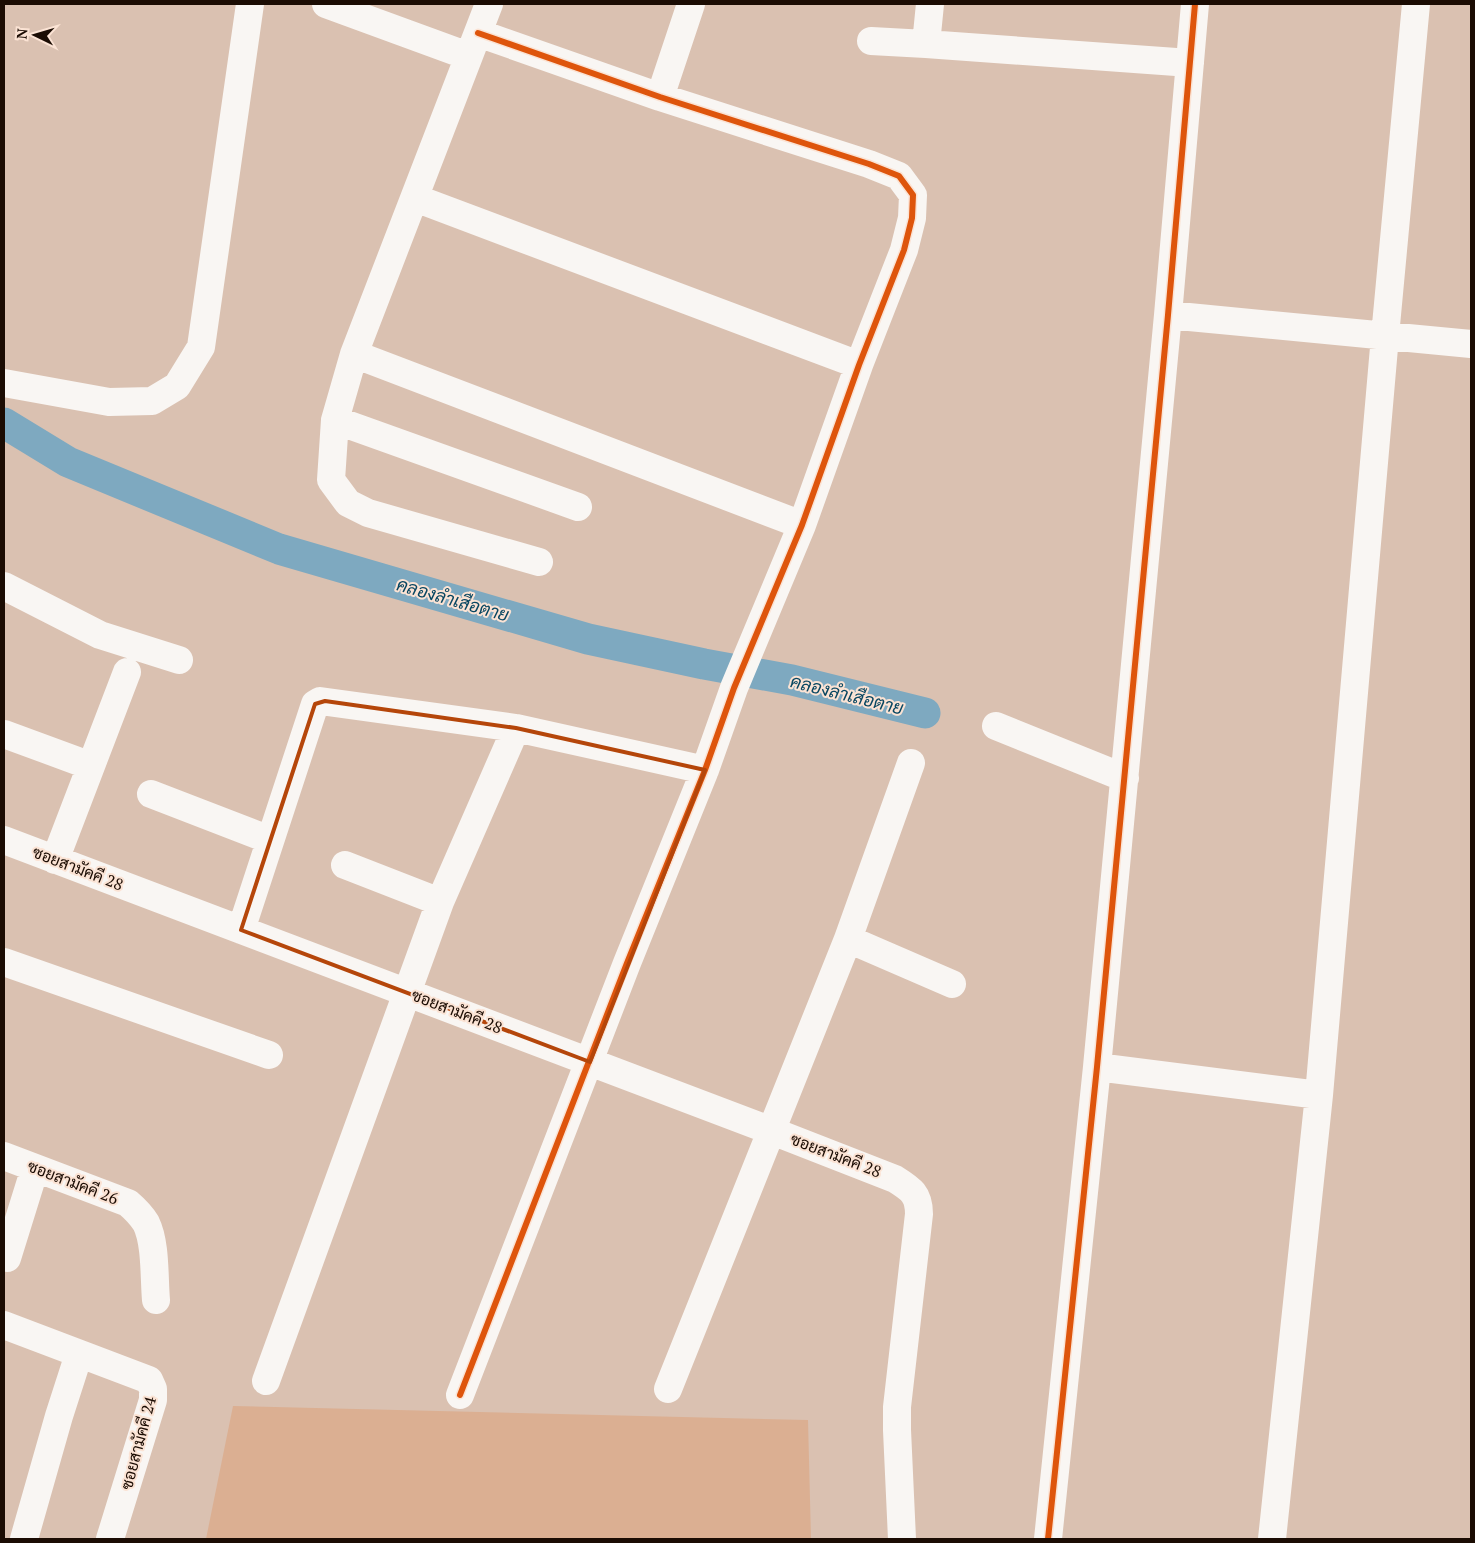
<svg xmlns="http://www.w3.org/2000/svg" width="1475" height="1543" viewBox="0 0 1475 1543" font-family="'PT Serif',Sarabun,serif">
<rect width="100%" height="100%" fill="#dac1b1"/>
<path fill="#dbaf92" d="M 233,1406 L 808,1420 L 811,1539 L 206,1539 Z"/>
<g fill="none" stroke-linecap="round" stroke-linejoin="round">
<path stroke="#7ea9c0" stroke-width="31" d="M 4,423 L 68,462 L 279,549 L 588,639 L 704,664 L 792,680 L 925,713"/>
<path stroke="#f9f6f3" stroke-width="28" d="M 326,4 L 468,56
M 489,4 L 354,354 L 335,420 L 331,480 L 348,503 L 368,513 L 539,562
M 930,4 L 926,44 L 1190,63
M 871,41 L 926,44
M 660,97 L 691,4
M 415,198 L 859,365
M 1168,315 L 1471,344
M 354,354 L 802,525
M 4,383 L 109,402 L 152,401 L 177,386 L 201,347 L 250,4
M 335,420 L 578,507
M 4,586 L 100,635 L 179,660
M 996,726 L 1125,778
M 4,734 L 91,766
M 151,794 L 270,840
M 4,840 L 772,1131 L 895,1179 C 911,1189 919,1194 919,1214 L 897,1407 L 897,1430 L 902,1539
M 55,860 L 127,672
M 345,865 L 440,902
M 241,930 L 315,704 L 320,701 L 516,728 L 705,770
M 848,939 L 952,984
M 4,962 L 269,1055
M 1097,1067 L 1319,1095
M 4,1156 L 128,1203 C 135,1209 141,1215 146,1223 C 156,1243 154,1278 156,1300
M 7,1258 L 35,1168
M 4,1325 L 149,1380 L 153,1389 L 153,1400 L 110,1539
M 266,1381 L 440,902 L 516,728
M 668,1389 L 848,939 L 911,763
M 460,1395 L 627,963 L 705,770 L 734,688 L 802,525 L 859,365 L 904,250 L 912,218 L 913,195 L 899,176 L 869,164 L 660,97 L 478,33
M 24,1539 L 59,1416 L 79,1354
M 1048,1539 L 1097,1067 L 1168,315 L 1195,4
M 1272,1539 L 1319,1095 L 1385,336 L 1416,4"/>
<g stroke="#fbe3d4" stroke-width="9">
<path id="cycleway" d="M 460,1395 L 627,963 L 705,770 L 734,688 L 802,525 L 859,365 L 904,250 L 912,218 L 913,195 L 899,176 L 869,164 L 660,97 L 478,33
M 1048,1539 L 1097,1067 L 1168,315 L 1195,4"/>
</g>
<use href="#cycleway" stroke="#de550c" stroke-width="6"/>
</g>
<path fill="none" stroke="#b5460a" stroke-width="4" stroke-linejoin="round" d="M 325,701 L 516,728 L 705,770 L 590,1062 L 241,930 L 315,704 Z"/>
<g text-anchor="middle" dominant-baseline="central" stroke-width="4" stroke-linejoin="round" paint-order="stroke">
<g font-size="16" fill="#1b0c03" stroke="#fbe3d4">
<text transform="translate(78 868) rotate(21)">ซอยสามัคคี 28</text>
<text transform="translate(457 1011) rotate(21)">ซอยสามัคคี 28</text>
<text transform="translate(836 1155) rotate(21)">ซอยสามัคคี 28</text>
<text transform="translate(73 1182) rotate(21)">ซอยสามัคคี 26</text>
<text transform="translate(138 1443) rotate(-75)">ซอยสามัคคี 24</text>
</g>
<g font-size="18" font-style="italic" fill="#084661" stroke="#fbe3d4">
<text transform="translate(453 599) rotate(16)">คลองลำเสือตาย</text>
<text transform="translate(847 694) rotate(14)">คลองลำเสือตาย</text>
</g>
</g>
<rect width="1475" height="1543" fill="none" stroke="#1b0c03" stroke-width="10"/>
<g transform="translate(35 35) rotate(275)" stroke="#fbe3d4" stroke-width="4" paint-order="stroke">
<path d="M0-4L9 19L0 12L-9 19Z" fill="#1b0c03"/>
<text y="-8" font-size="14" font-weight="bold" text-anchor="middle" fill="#1b0c03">N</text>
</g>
</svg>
